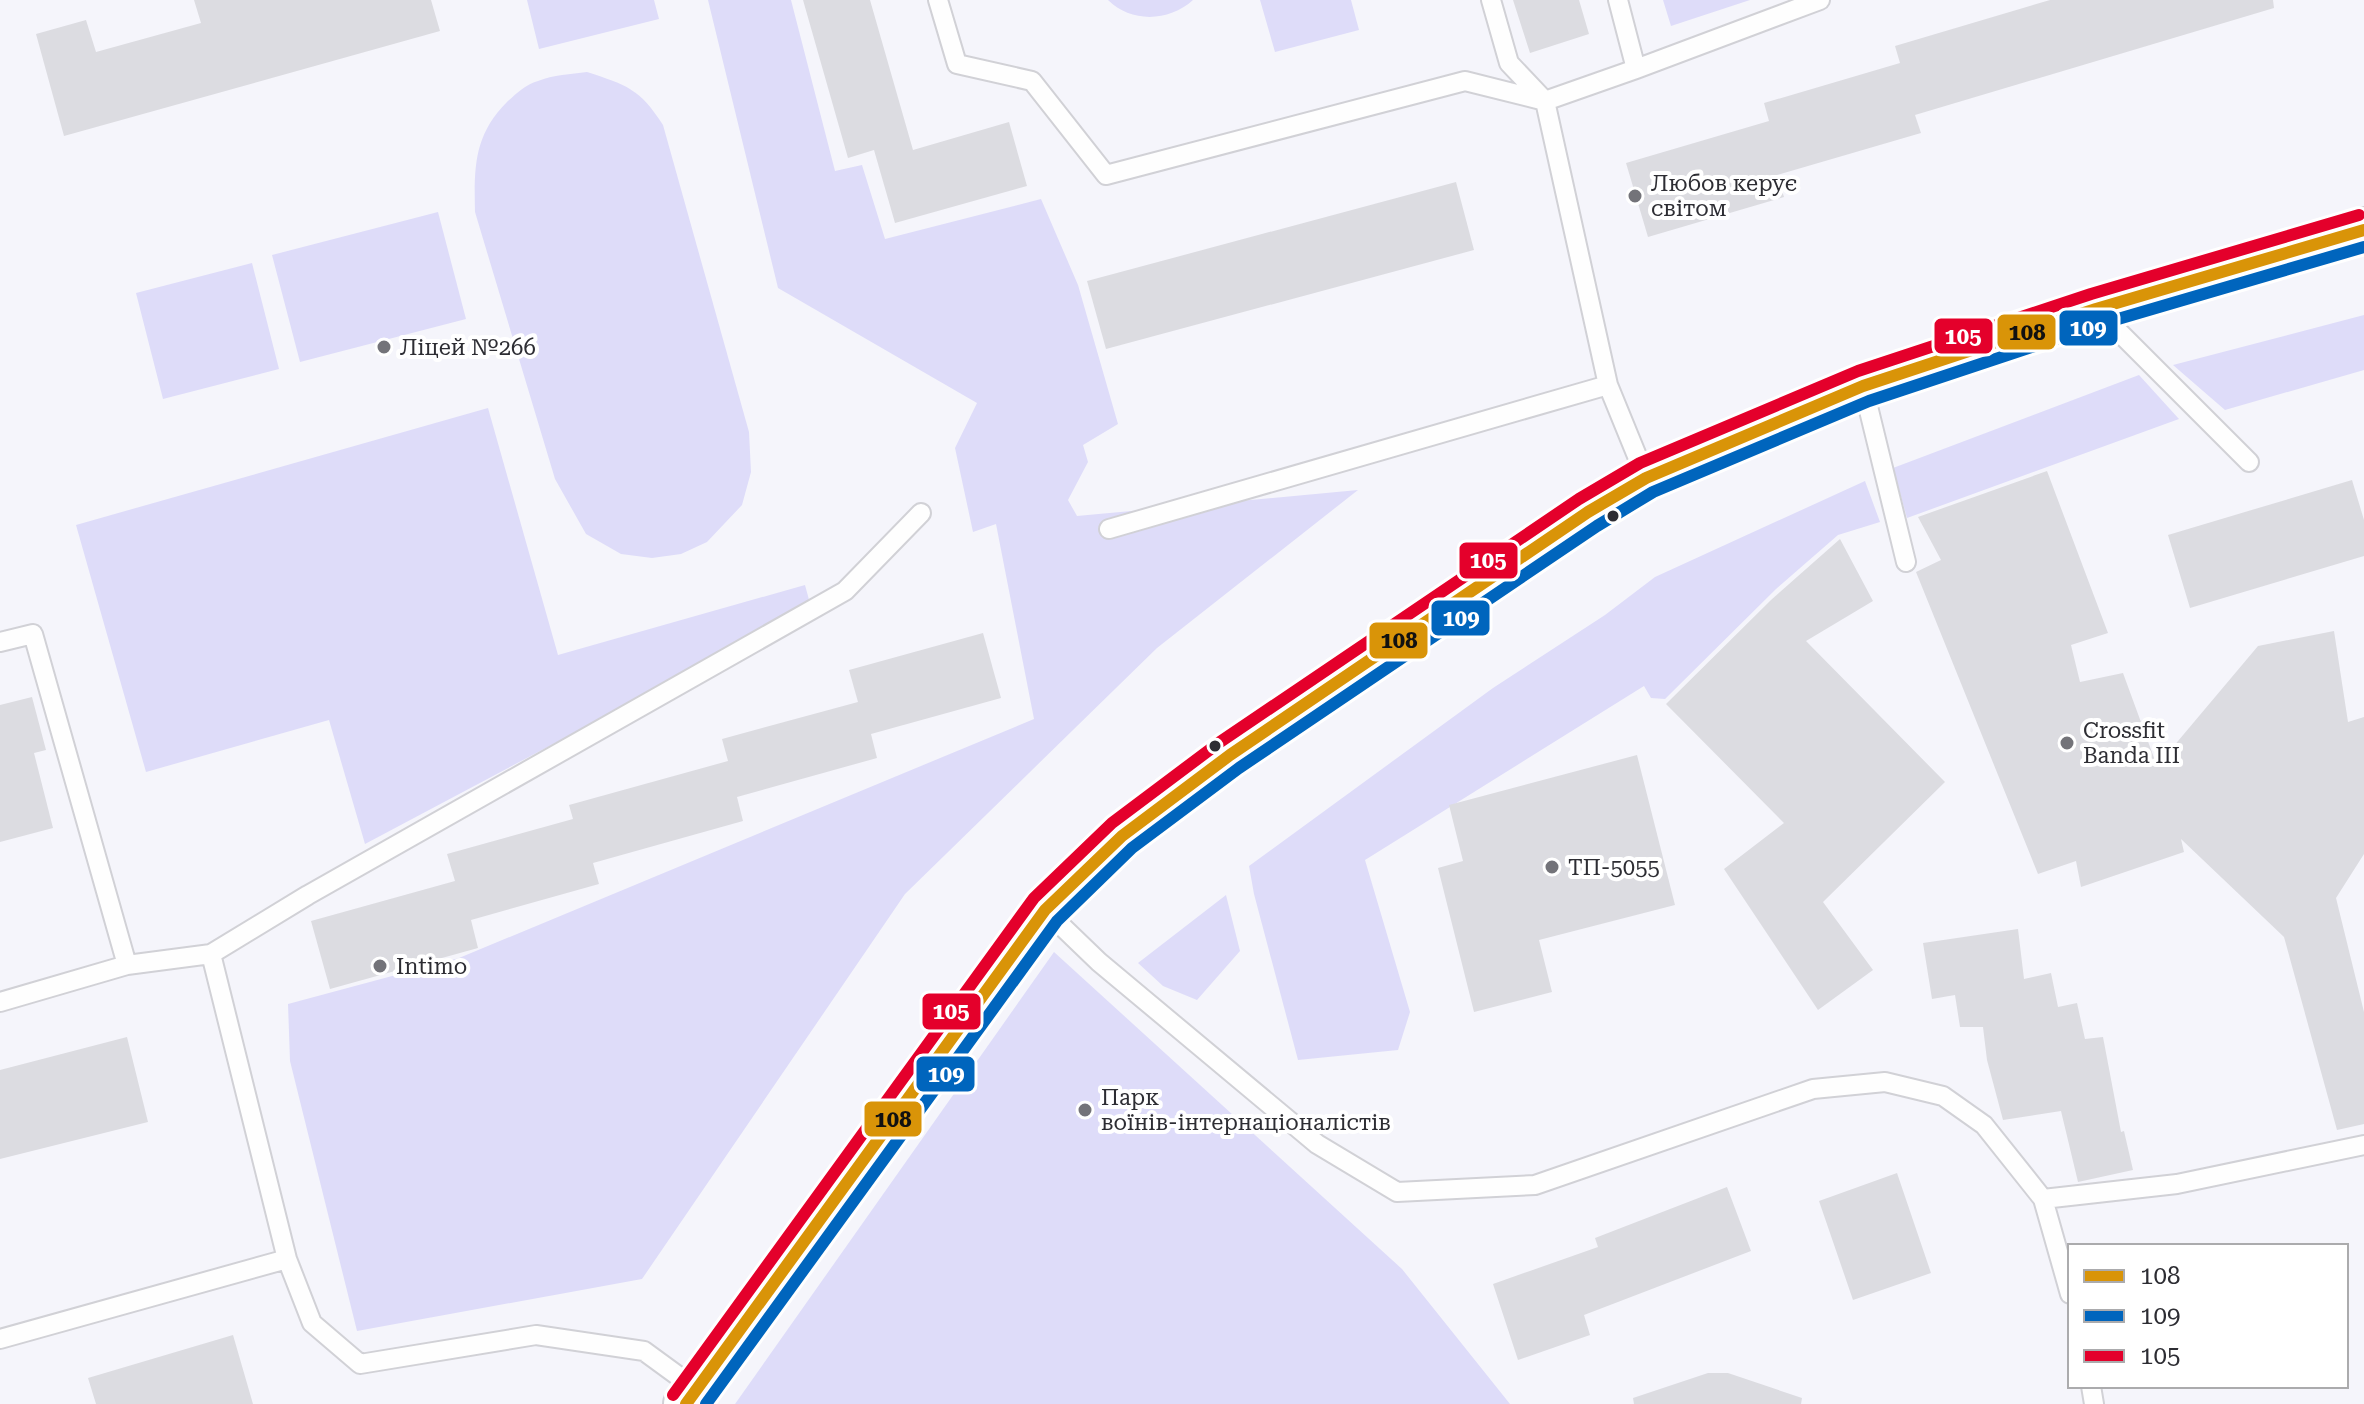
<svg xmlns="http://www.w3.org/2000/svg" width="2364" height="1404" viewBox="0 0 2364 1404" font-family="'Roboto Serif',serif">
<rect width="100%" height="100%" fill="#f5f5fb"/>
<path fill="#dedcf9" d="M 527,0 L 654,0 L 659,19 L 539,49 Z
M 708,0 L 791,0 L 835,171 L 862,165 L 885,239 L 1041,199 L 1078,285 L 1118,424 L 1083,445 L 1088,462 L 1068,500 L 1077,516 L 1358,490 L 1157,648 L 905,894 L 642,1279 L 357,1331 L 290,1061 L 288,1004 L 459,958 L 1034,719 L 996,524 L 973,532 L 955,448 L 977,403 L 778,288 Z
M 1108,0 L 1193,0 C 1169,22 1131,23 1108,0 Z
M 1260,0 L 1351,0 L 1359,30 L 1275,52 Z
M 1663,0 L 1750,0 L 1671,26 Z
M 587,72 C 627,85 640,89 663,125 L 749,432 L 751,472 L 742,505 L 707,542 L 681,554 L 652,558 L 621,554 L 586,534 L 555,479 L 475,212 C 474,167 474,135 507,102 C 517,93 525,85 538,81 C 553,75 571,74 587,72 Z
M 438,212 L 466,319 L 300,362 L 272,255 Z
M 252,263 L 279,369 L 163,399 L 136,293 Z
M 2364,315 L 2364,370 L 2225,410 L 2173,365 Z
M 2139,375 L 2179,419 L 1907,518 L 1893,468 Z
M 488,408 L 558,655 L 805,585 L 811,607 L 365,844 L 329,720 L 146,772 L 76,525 Z
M 1865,481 L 1880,522 L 1838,535 L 1776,589 L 1665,699 L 1651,698 L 1644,686 L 1365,860 L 1410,1012 L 1398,1050 L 1298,1060 L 1254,894 L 1249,866 L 1493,688 L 1605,615 L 1655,577 Z
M 1226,895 L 1240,951 L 1197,1000 L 1163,986 L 1138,963 Z
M 1054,952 L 1402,1269 L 1510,1404 L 735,1404 Z"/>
<path fill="#dcdce1" d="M 194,0 L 431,0 L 440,31 L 64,136 L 36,34 L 86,20 L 96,52 L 201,23 Z
M 803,0 L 870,0 L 913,150 L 1009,122 L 1027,186 L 895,223 L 874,150 L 848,158 Z
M 1513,0 L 1579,0 L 1589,34 L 1530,53 Z
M 2050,0 L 2273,0 L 2274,8 L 1915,115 L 1921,133 L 1777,175 L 1784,197 L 1648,237 L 1626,163 L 1769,121 L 1764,103 L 1900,63 L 1895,46 Z
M 1456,182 L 1474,250 L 1106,349 L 1087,281 Z
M 2047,471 L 2108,633 L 2071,645 L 2080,682 L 2123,673 L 2157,766 L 2258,646 L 2334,631 L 2348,722 L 2364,717 L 2364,854 L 2336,898 L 2364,1012 L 2364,1124 L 2337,1130 L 2284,937 L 2181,839 L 2184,852 L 2081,887 L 2076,861 L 2038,874 L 1916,572 L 1941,560 L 1918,517 Z
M 2352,480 L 2364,520 L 2364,556 L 2190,608 L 2168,535 Z
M 1840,539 L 1873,601 L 1806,641 L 1945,782 L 1823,902 L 1873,970 L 1818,1010 L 1724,869 L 1784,823 L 1666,704 L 1771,600 Z
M 983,633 L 1001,698 L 871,734 L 877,758 L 737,797 L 743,821 L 593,863 L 599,884 L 471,920 L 478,948 L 330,989 L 311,921 L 455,881 L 447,854 L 573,819 L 569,805 L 728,761 L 722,739 L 858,702 L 849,670 Z
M 32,697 L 46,750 L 34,753 L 53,828 L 0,842 L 0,705 Z
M 1637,755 L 1675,905 L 1539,940 L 1552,992 L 1474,1012 L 1438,868 L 1463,861 L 1449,805 Z
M 2018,929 L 2024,979 L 2051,973 L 2058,1007 L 2077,1003 L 2085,1039 L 2103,1037 L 2121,1132 L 2124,1131 L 2133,1170 L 2078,1182 L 2061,1111 L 2003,1120 L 1987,1060 L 1983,1027 L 1960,1027 L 1955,995 L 1932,999 L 1923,943 Z
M 127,1037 L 148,1122 L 0,1159 L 0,1070 Z
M 1897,1173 L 1931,1273 L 1853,1300 L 1819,1201 Z
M 1727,1187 L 1751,1251 L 1584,1315 L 1590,1335 L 1518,1360 L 1493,1284 L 1598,1247 L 1595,1238 Z
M 233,1335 L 253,1404 L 96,1404 L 88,1378 Z
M 1708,1373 L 1728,1373 L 1802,1398 L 1801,1404 L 1634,1404 L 1633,1398 Z"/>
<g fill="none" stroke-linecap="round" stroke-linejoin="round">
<g stroke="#d1d1d6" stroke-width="22">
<path id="service" d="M 938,0 L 957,64 L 1032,81 L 1106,175 L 1465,81 L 1545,101 L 1636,69 L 1820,0
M 1491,0 L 1509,63 L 1545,101 L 1608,385 L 1646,478
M 1618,0 L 1636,69
M 2098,311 L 2249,462
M 1863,386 L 1906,562
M 1109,529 L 1608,385
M 0,642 L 33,634 L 127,965
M 1045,910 L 1099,962 L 1317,1144 L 1397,1192 L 1535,1185 L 1813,1089 L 1885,1082 L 1943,1096 L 1984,1125 L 2043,1199 L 2070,1294
M 211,954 L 287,1259 L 312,1323 L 360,1364 L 536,1335 L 644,1351 L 696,1389
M 0,1002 L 127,965 L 211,954 L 308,895 L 845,591 L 921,513
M 2043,1199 L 2177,1184 L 2364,1145
M 0,1339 L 287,1259
M 2091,1386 L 2094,1404"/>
</g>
<g stroke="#d1d1d6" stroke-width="48">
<path id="tertiary" d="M 686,1404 L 1045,910 L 1122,836 L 1230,755 L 1588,512 L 1646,478 L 1863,386 L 2096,309 L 2364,230"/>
</g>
<use href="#service" stroke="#fefefe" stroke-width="18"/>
<use href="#tertiary" stroke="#fefefe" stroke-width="44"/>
<g stroke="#fff" stroke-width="18">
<path id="bus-1" d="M 686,1404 L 1045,910 L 1122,836 L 1230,755 L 1588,512 L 1646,478 L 1863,386 L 2096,309 L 2364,230"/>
</g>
<g stroke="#fff" stroke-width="18">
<path id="bus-2" d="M 706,1404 L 1057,921 L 1132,848 L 1239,768 L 1597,526 L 1653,492 L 1869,401 L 2101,324 L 2364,247"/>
</g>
<g stroke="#fff" stroke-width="18">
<path id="bus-3" d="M 673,1395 L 1034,898 L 1112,823 L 1220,742 L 1579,499 L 1640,463 L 1858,371 L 2091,294 L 2359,215"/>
</g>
<use href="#bus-1" stroke="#d99408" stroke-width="12"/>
<use href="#bus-2" stroke="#0065bd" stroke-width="12"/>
<use href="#bus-3" stroke="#e4002b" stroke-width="12"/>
</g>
<g fill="#737379" stroke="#fff" stroke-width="3">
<circle cx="1635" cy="196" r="8"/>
<circle cx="384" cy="347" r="8"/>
<circle cx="2067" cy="743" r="8"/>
<circle cx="1552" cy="867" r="8"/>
<circle cx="380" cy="966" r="8"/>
<circle cx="1085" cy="1110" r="8"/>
</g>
<g fill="#2d2d33" stroke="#fff" stroke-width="3">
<circle cx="1613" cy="516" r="7"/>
<circle cx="1215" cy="746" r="7"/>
</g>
<g text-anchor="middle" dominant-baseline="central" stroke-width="8" stroke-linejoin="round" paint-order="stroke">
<g font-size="22" fill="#2d2d33" stroke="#fff" text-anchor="start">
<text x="1651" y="183">Любов керує<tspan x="1651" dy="25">світом</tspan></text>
<text x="400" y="347">Ліцей №266</text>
<text x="2083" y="730">Crossfit<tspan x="2083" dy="25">Banda III</tspan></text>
<text x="1568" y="867">ТП-5055</text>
<text x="396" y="966">Intimo</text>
<text x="1101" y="1097">Парк<tspan x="1101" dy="25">воїнів-інтернаціоналістів</tspan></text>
</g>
</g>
<g stroke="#fff" stroke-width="3">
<rect x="2058" y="309" width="61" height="38" rx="8" fill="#0065bd"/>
<rect x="1996" y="313" width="61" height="38" rx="8" fill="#d99408"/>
<rect x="1933" y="317" width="61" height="38" rx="8" fill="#e4002b"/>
<rect x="1458" y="541" width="61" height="39" rx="8" fill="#e4002b"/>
<rect x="1430" y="599" width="61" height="38" rx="8" fill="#0065bd"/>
<rect x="1368" y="621" width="61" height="39" rx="8" fill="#d99408"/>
<rect x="921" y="992" width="61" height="39" rx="8" fill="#e4002b"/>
<rect x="915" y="1055" width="61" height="38" rx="8" fill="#0065bd"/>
<rect x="863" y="1100" width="60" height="38" rx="8" fill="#d99408"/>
</g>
<g font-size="22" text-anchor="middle" font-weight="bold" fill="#fff">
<text x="2088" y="336">109</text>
<text x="1963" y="344">105</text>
<text x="1488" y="568">105</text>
<text x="1461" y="626">109</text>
<text x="951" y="1019">105</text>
<text x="946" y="1082">109</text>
</g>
<g font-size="22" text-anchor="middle" font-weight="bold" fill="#111">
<text x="2027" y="340">108</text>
<text x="1399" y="648">108</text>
<text x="893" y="1127">108</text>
</g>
<rect x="2068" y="1244" width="280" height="144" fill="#ffffff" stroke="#ababad" stroke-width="2"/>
<rect x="2084" y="1270" width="40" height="12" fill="#d99408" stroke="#ababad" stroke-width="2"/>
<text x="2140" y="1284" font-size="24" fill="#2d2d33">108</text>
<rect x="2084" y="1310" width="40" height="12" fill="#0065bd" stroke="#ababad" stroke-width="2"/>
<text x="2140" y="1324" font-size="24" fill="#2d2d33">109</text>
<rect x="2084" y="1350" width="40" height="12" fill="#e4002b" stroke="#ababad" stroke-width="2"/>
<text x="2140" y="1364" font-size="24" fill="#2d2d33">105</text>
</svg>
